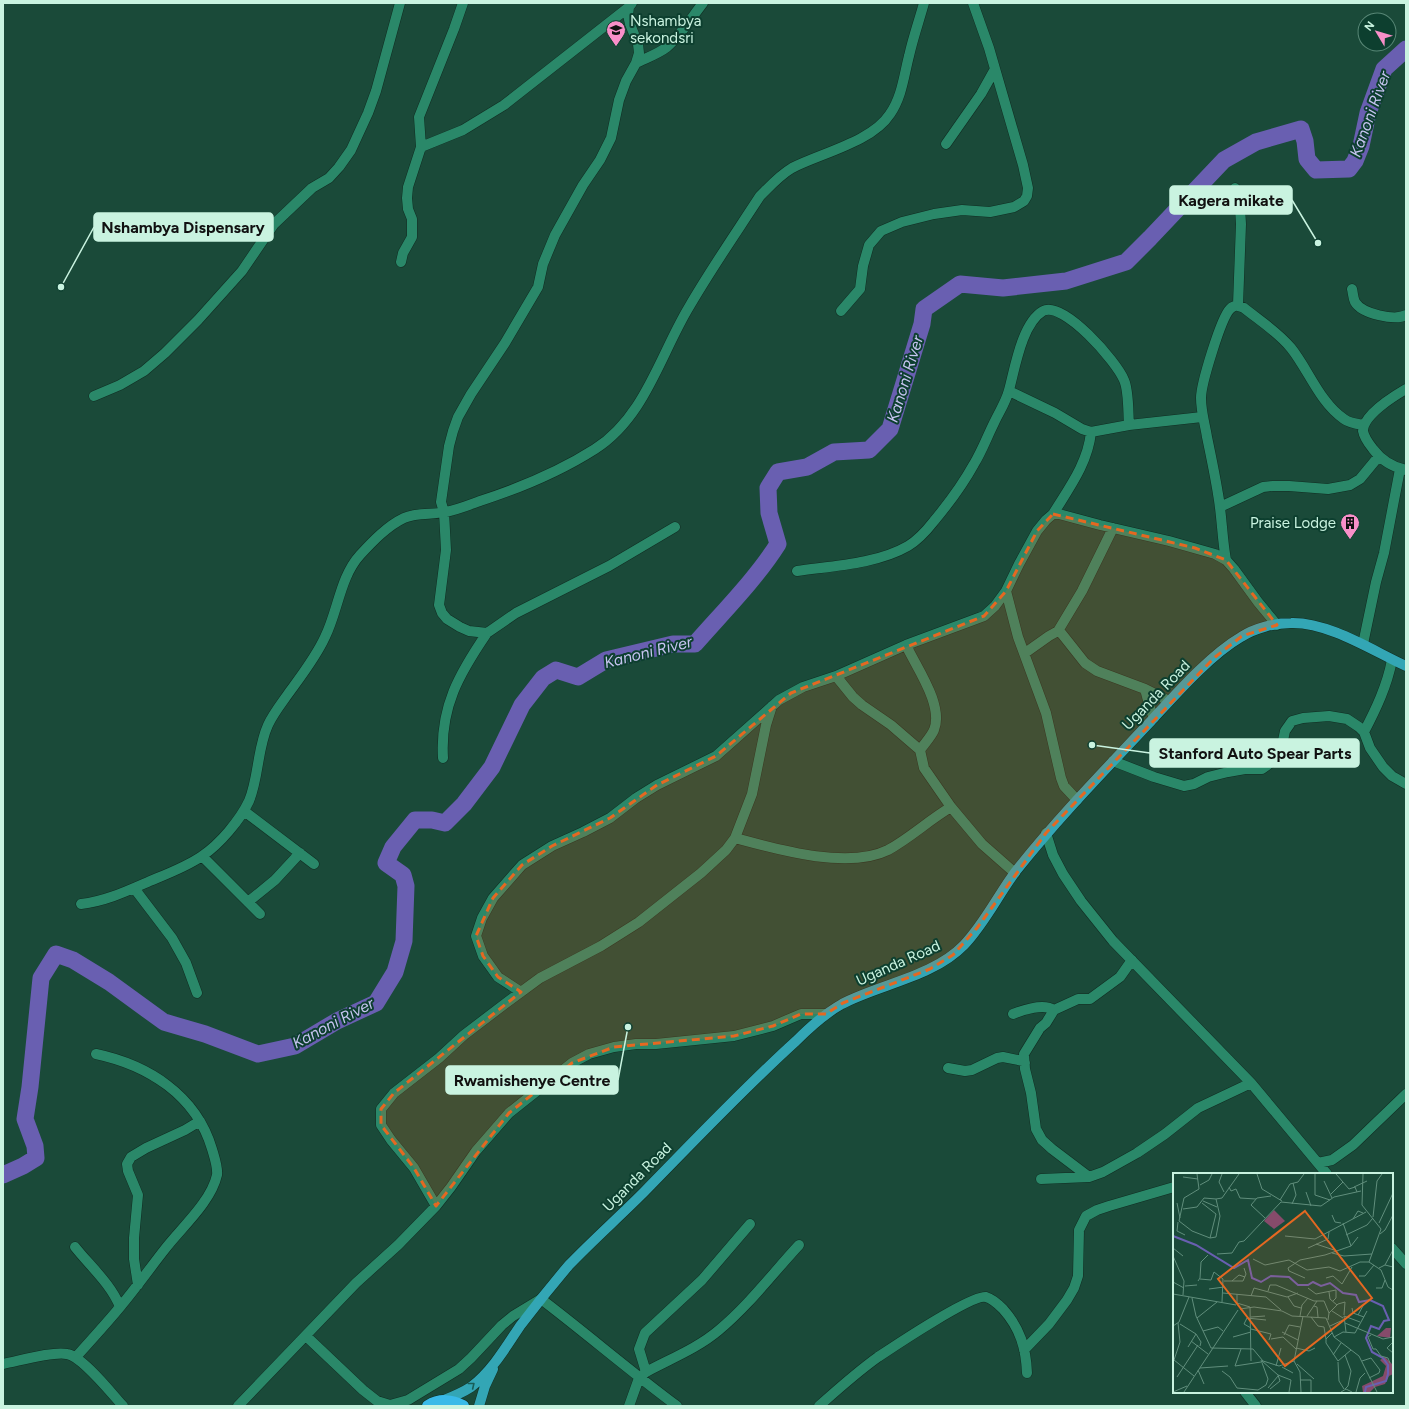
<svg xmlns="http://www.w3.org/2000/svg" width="1409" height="1409" viewBox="0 0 1409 1409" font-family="Figtree,sans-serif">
<rect width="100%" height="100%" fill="#1a4a39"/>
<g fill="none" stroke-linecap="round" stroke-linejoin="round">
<path stroke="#695fb1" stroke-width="17" d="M 3,1175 L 23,1166 L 36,1158 L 35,1146 L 25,1119 L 30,1087 L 41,978 L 56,954 L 73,960 L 109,982 L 164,1022 L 205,1034 L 258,1054 L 295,1046 L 337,1021 L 376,1003 L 395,972 L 404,941 L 406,886 L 403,875 L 386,863 L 393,847 L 415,820 L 432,820 L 445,823 L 464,804 L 492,767 L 522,705 L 543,678 L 556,670 L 578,677 L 606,660 L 673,644 L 695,644 C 722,613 756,579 778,544 L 769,513 L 768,488 L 778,472 L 807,467 L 834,452 L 869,450 L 890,429 L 922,324 L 924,309 L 960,284 L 1003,288 L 1066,281 L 1126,262 L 1150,238 L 1224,160 L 1256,142 L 1301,129 L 1305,141 L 1307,159 L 1316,170 L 1349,169 L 1355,161 L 1361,146 L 1368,113 L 1384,69 L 1406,49"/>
<g stroke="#102d22" stroke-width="11">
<path id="minor" d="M 632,3 L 629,7 L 628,15 L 630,24 L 638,44 L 639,53 L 636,63 L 626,81 L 619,100 L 611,138 L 600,160 L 583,185 L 555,235 L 543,264 L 538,287 L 505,343 L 471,394 L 458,417 L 453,431 L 449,446 L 441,502 L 444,512 L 446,550 L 439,605 L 442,613 L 447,619 L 460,627 L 469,631 L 487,633 L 516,613 L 609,566 L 675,527
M 636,63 C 646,58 658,54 667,47 C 681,35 692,17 703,3
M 946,144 L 981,94 L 995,69
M 421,147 L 463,130 L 504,105 L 629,7
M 1235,188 L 1240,208 L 1241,224 L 1238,305
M 401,262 L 403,253 L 412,237 L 412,219 L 408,209 L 407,198 L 408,187 L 421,147 L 419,117 L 454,29 L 463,3
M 1352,289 C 1353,293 1353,298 1355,302 C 1362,314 1395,321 1406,315
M 841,311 L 860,289 L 863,266 L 869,245 L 881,231 L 902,222 L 934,214 L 962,210 L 990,212 L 1014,207 L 1024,201 L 1027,196 L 1028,188 L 1023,165 L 989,48 L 973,3
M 1406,389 C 1394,396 1363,415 1363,431 C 1364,437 1369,444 1373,449 C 1382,461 1392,467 1406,470
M 1009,391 L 1055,413 L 1082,429 L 1091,432 L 1129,425 L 1202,417
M 94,396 L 120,385 L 144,371 L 165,353 L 198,320 L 242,271 L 274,224 L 312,188 L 329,178 L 339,167 L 351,150 L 368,113 L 376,91 L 400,3
M 1220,507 L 1263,487 L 1273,486 L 1289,486 L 1328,489 L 1350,485 L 1360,479 L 1379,456
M 1053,514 C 1069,488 1088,463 1091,432
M 1226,560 C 1222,538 1222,516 1218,494 C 1215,475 1211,456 1207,437 C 1205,424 1201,412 1201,398 C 1201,384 1221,318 1230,309 C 1235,304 1239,306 1244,308 C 1259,320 1278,332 1291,348 C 1308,369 1320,403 1344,419 C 1349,423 1357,424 1364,425
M 797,571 C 832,566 877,564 908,546 C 918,540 927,530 934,521 C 949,503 963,484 974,464 C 982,451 987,437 994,423 C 999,412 1006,402 1009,390 C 1015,368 1022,323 1043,311 C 1063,300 1117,362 1124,380 C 1129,391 1128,412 1129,425
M 1006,591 L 1018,637 L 1046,713 L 1061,778 L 1064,786 L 1077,800
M 1058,631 L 1082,591 L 1113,528
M 1363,644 L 1376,582 L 1384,553 L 1400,469
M 906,645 C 916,667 944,705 934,730 C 931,737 924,744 920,750 L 924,768 L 951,807 L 982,844 L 1015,873
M 1025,653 L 1049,636 L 1058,631 L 1062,634 L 1085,663 L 1097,671 L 1145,689 L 1169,701
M 836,676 L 853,697 L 862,705 L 891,725 L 920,750
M 1145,689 L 1150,708 L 1154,718
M 1364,732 C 1376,709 1387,686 1392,660
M 443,758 C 440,707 459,674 487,633
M 1113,761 L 1154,777 L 1184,786 L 1194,784 L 1208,777 L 1228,772 L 1245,769 L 1262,769 L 1273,761 L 1281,750 L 1285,731 L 1292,721 L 1303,718 L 1329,716 L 1347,719 L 1359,727 L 1364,732 L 1370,748 L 1383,767 L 1392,776 L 1406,784
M 244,811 L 314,864
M 1046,833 L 1053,855 L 1063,874 L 1081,901 L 1113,941 L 1251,1083 L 1327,1174
M 735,838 C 776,849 848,870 888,850 C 910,838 929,820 951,807
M 202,856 L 260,914
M 134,888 L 172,938 L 186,963 L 197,993
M 248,902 L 275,880 L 300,853
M 81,904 C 106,901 127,891 150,881 C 167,874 186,867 202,856 C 220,844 240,820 249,801 C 259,777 257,749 268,725 C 273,714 281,704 288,694 C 301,676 316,657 325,637 C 338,611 340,577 360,555 C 372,542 387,526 404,518 C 417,512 432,515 445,512 C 457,510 469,505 480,501 C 520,488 559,472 595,449 C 645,417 660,355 689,307 C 711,269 736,233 760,196 C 770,186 780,175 792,168 C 821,153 872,142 890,114 C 902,97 904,75 909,56 C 913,38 919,21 924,3
M 521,992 L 498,977 L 483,956 L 476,936 L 482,918 L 493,898 L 522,865 L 552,846 L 583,832 L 610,818 L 636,798 L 657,785 L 716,756 L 779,700 L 803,687 L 836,676 L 906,645 L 984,616 L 995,606 L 1006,591 L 1019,564 L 1037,531 L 1046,520 L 1053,514 L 1059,514 L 1100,525 L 1169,541 L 1215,554 L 1226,560 L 1234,569 L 1258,602 L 1277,625
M 1013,1014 C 1023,1010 1044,1003 1054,1010
M 948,1068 L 965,1071 L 972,1070 L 997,1058 L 1003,1057 L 1023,1061 L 1025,1063
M 1318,1163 L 1332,1160 L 1353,1145 L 1406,1094
M 1089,1177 L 1052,1149 L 1042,1140 L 1036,1129 L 1031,1093 L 1025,1069 L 1024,1054 L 1040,1028 L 1046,1023 L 1054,1010 L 1078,999 L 1090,999 L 1120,977 L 1132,960
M 1041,1179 L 1089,1177 L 1103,1172 L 1137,1153 L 1165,1134 L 1198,1108 L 1251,1083
M 436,1206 L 414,1168 L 391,1140 L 381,1125 L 381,1109 L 394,1093 L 439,1058 L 464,1035 L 506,1003 L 540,978 L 601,946 L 639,922 L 701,873 L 726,850 L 735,838 L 752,794 L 766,725 L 772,706
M 75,1247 C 90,1266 111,1284 120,1307
M 1392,1248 L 1406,1264
M 138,1285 L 134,1259 L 134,1238 L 138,1195 L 128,1171 L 127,1164 L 131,1157 L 146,1148 L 185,1130 L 200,1121
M 306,1336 L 363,1390 L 377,1401 L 390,1405 L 408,1400 L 459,1369 L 471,1358 L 502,1325 L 513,1316 L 541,1299 C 587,1334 631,1372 677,1406
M 1024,1350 L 1049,1324 L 1067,1300 L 1074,1288 L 1078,1276 L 1079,1230 L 1086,1216 L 1097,1210 L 1109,1206 L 1174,1187
M 76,1357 C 91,1340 106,1324 120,1307 C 136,1288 150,1268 165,1249 C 181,1228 211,1202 217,1175 C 218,1167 214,1156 212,1149 C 196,1095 148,1065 96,1054
M 3,1364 C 19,1361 53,1351 67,1354 C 82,1356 112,1394 123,1406
M 646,1372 L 639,1349 L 645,1333 L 702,1280 L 750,1224
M 1245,1392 L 1256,1406
M 238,1406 L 356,1283 L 398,1245 L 436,1206 L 451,1187 L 476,1151 L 509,1113 L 572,1063 L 589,1054 L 614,1047 L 636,1044 L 656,1044 L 734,1036 L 773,1026 L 801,1014 L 826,1014
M 629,1406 L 639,1378 L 646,1372 C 670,1359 698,1348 719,1330 C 749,1305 773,1273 799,1245
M 819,1406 C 838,1389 857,1372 878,1357 C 893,1347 972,1294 986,1297 C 993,1299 998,1304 1003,1309 C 1020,1328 1026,1348 1027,1373"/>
</g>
<g stroke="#102d22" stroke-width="11">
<path id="major" d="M 442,1401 C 452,1397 462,1393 471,1387 C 492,1371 506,1347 520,1326 C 536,1305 552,1285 569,1265 C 593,1240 619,1217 644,1192 C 694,1141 743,1089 796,1041 C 810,1027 824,1014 842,1004 C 880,984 933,977 964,945 C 985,923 998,895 1016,871 C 1058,818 1105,770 1151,721 C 1176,694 1210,655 1241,637 C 1255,628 1275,623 1291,623 C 1329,622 1373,651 1406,666
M 479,1406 L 485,1386 L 493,1369"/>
</g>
<g stroke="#102d22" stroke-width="13">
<path id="highway" d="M 428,1406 C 439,1399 452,1400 463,1406"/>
</g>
<use href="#minor" stroke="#2a8869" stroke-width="10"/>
<use href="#major" stroke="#33a6b5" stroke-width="10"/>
<use href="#highway" stroke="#39bae8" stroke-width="12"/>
</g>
<defs><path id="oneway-chevron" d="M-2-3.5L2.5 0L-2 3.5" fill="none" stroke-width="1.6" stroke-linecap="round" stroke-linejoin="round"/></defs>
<use stroke="#185e57" href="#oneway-chevron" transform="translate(472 1385) rotate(-39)"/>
<path fill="#e56821" fill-opacity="0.2" stroke="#e56821" stroke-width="3" stroke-dasharray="8 5" stroke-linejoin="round" d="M 1053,514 L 1195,548 L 1226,560 L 1277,625 L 1242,636 L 1214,658 L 1046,833 L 977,928 L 953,955 L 930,969 L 843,1003 L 826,1014 L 801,1014 L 773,1026 L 734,1036 L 614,1047 L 572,1063 L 509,1113 L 436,1206 L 414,1168 L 381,1125 L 381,1109 L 394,1093 L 521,992 L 498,977 L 483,956 L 476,936 L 493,898 L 522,865 L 552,846 L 610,818 L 657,785 L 716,756 L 791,693 L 984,616 L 1006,591 L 1037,531 Z"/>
<defs>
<g id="school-pin" transform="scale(1)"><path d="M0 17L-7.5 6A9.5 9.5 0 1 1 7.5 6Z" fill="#f98fc9" stroke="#0d3f2f"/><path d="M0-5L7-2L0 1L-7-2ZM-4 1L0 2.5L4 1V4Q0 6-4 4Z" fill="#111"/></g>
<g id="building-pin" transform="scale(1)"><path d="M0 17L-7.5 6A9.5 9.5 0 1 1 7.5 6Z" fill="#f98fc9" stroke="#0d3f2f"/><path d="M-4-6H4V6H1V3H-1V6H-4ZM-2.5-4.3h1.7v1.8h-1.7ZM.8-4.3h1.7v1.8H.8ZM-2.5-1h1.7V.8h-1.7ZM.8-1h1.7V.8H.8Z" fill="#111"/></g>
</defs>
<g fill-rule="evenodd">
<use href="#school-pin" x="616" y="30"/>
<use href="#building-pin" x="1350" y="523"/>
</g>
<g text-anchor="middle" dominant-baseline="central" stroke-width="4" stroke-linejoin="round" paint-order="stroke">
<g font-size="15" fill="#c9f3e0" stroke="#0d3f2f" text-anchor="start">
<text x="630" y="21">Nshambya<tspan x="630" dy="17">sekondsri</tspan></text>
<text x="1336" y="523" text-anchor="end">Praise Lodge</text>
</g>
<g font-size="15" fill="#c9f3e0" stroke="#0d3f2f">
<text transform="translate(1156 695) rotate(-46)">Uganda Road</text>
<text transform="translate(898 963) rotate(-24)">Uganda Road</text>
<text transform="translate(637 1177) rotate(-45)">Uganda Road</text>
</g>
<g font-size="16" font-style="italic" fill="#c6c4f0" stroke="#0d3f2f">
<text transform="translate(1370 114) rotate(-70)">Kanoni River</text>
<text transform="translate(905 379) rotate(-73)">Kanoni River</text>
<text transform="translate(648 652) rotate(-14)">Kanoni River</text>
<text transform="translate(333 1023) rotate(-28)">Kanoni River</text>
</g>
</g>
<g transform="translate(1173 1173)">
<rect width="220" height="220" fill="#1a4a39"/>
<path d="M 212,184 L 220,192 L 220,201 L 216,203 L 212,211 L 202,214 L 197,219 L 190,219 L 189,213 L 210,203 L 213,193 L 207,187 Z" fill="#864b6b"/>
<path d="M 213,155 L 218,155 L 217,165 L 204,163 Z" fill="#864b6b"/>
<path d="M 101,37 L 112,48 L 101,56 L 91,48 Z" fill="#864b6b"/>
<path fill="none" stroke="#695fb1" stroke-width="2" d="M 0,63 L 23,72 L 61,95 L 75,87 L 79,105 L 88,109 L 98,103 L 116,104 L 125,112 L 135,112 L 140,109 L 148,113 L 157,110 L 170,120 L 183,122 L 186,129 L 197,127 L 210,133 L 216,147 L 211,148 L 206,156 L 198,153 L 193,165 L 199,179 L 210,185 L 215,192 L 215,201 L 213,208 L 193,214 L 192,219"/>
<path fill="none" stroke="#608e7c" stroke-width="1" d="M 24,1 L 26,16 L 11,25 L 6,48 L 19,58 L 37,65 L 43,64 L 47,43 L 43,26 L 49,25 L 66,1M 49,1 L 46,9 L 51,19M 84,1 L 89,16 L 109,28M 142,1 L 142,22 L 157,27M 163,1 L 176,16 L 182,14 L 184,19M 190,1 L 189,32 L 208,56 L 196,89 L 208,97 L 215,114 L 220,117M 10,4 L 25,6M 151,8 L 159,25M 27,12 L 36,7 L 39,1M 56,14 L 58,18 L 63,16 L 67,25 L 83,26M 181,14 L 194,8M 133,19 L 138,33M 158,21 L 170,9M 107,27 L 117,11 L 125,9 L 131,1M 30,28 L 44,34M 4,30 L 7,45M 29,30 L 43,41 L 37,65M 119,31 L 123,22 L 120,10M 10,36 L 24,34 L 31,25 L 43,26M 159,42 L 162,49 L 168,50M 200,44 L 204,8 L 209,1M 92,45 L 78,32 L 84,25 L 98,23M 180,46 L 185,38 L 190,40M 5,49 L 4,58 L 12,62M 170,50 L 178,73M 206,50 L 220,20M 207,61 L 212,57 L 220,42M 173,62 L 194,52 L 200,45M 112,63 L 142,66 L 193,39M 143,71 L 161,77M 0,75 L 10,83M 135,75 L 155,66 L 156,59M 159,80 L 171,83 L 199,81M 44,81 L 59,80 L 66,69 L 71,68 L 108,29 L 148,33 L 161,24 L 188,18M 0,83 L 11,108 L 10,122M 80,86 L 92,92 L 116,87 L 134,97 L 156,94 L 167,98 L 187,89 L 196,89M 212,92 L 220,77M 206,95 L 212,92 L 220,94M 186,103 L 192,103 L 201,92M 132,105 L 116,98 L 115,95 L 127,87 L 152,82 L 178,73 L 185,64M 153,105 L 160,103 L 169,111 L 179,94M 27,106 L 38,107 L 41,99 L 50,106 L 49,129M 25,108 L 27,105 L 28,89 L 35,82M 51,108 L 70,108 L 73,101 L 71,95M 59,108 L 66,102 L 72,104M 0,109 L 11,115M 12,113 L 24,112M 135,115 L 143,121 L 163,117 L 163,125 L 160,128M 203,115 L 209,115 L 212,107M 36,116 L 51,114M 95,118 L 97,112 L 103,112 L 141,128 L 151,128 L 156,140 L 155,147M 156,119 L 157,126 L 164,132M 50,120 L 93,124 L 108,137M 0,121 L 63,132M 64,121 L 64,130 L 77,134 L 78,188M 78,123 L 81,115 L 114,124 L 125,120M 115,124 L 121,133 L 128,135M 19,125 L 23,143 L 38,175 L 80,176 L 90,188 L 106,193 L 121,188 L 130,143M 141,133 L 144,134 L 145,144M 179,135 L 180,140 L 191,144M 67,136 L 81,134 L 109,138 L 119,143 L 153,145 L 161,164 L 186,183 L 204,219M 159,138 L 170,145M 156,140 L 165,131 L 172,129 L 171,142M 185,142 L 191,131M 127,143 L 129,132 L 135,125M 134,143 L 144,128M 78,144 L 92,143M 138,144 L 145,153 L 151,154 L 153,166M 24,145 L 44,129M 5,150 L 7,169 L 1,187 L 21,203M 172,150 L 210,166 L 220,164M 7,151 L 23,161 L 28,169 L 27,173M 0,153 L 6,149 L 16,124M 157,153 L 170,147M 78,155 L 71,151 L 74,145 L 93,147M 78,156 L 98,161 L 96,167M 30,158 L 45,154 L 50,158M 109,159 L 125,167M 173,159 L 171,143 L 187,149M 159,160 L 153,166 L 153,170 L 165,188 L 178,177M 111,162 L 116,152 L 127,154M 198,162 L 195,164 L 200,176 L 203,176 L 208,183 L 215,185 L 217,190M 60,164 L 78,159M 161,164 L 170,159 L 182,160 L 194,138M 98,166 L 110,164 L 123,176M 18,168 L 35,181M 15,174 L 23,161M 123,175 L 136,178 L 142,175M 68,176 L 62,193 L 88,189M 220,180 L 214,175 L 220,169M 160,182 L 168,170M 89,188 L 105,202 L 118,207 L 116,219M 121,188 L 127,199 L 128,219M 189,188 L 198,185 L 207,197 L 206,200 L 196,205M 165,189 L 166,208 L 171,216M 124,191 L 141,206M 103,193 L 108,175M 109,194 L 120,200M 27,195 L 55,193M 25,197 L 31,211M 49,198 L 57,204 L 64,215 L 85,217 L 93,212 L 95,206 L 88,187M 4,204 L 25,172M 127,207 L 138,207 L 138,219M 95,215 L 105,203M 97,216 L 107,208 L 105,202M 172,216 L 175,213 L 178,198 L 172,182M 0,219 L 14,213M 11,219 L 65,137M 168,219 L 173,216 L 179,219M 183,219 L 187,205 L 192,200"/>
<path fill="#e56821" fill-opacity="0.15" stroke="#e56821" stroke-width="2" d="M 132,38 L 199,125 L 112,193 L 45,106 Z"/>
<rect width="220" height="220" fill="none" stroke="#c9f3e0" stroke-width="2"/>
</g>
<path fill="none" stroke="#c9f3e0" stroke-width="1.5" d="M1318 243L1292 200M61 287L94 227M1092 745L1150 753M628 1027L618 1080"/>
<g fill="#c9f3e0" stroke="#0d3f2f" stroke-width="1.5">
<circle cx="1318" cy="243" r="4"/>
<circle cx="61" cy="287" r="4"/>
<circle cx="1092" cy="745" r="4"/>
<circle cx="628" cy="1027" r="4"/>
</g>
<g fill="#c9f3e0" stroke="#c9f3e0" stroke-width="1.5">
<rect x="1170" y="186" width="122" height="28" rx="4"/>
<rect x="94" y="213" width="179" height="28" rx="4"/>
<rect x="1150" y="739" width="209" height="28" rx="4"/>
<rect x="446" y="1066" width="172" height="28" rx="4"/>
</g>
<g font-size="16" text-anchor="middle" font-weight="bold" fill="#111">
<text x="1231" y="206">Kagera mikate</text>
<text x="183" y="233">Nshambya Dispensary</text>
<text x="1255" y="759">Stanford Auto Spear Parts</text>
<text x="532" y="1086">Rwamishenye Centre</text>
</g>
<rect width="1409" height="1409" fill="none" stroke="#c9f3e0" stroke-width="8"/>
<g transform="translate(1377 32) rotate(308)"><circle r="19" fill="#0d3f2f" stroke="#588776"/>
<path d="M0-3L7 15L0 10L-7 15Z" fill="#f98fc9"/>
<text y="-6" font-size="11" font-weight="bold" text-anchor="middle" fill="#c9f3e0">N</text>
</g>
</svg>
